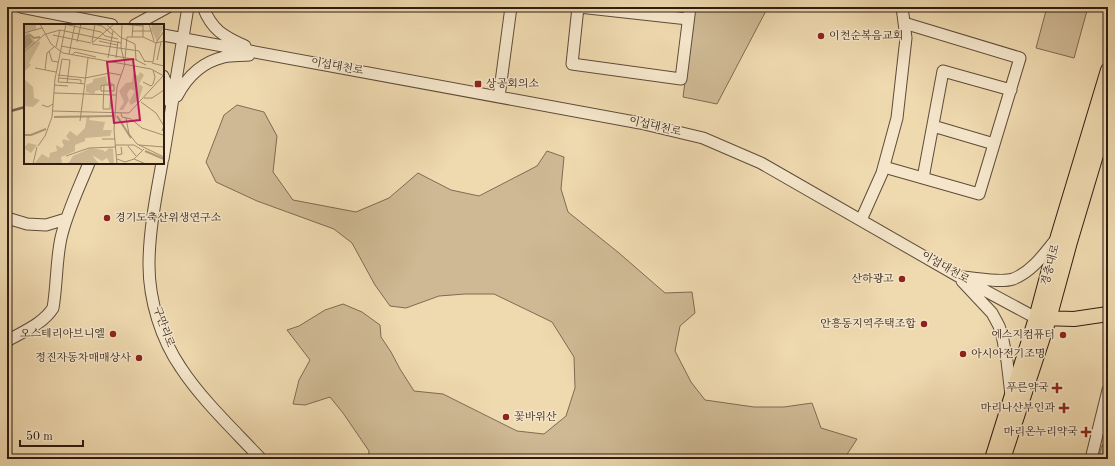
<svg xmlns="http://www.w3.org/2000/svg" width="1115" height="466" viewBox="0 0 1115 466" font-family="'Old Standard TT','Noto Serif KR',serif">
<rect width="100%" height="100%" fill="#efd9af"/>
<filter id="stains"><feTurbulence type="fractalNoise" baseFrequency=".005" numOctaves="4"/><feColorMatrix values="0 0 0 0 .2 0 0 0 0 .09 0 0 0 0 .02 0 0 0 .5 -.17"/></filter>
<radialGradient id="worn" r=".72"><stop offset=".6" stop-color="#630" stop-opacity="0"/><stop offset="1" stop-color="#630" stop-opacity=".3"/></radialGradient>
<path fill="#ceb994" stroke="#7e6b53" d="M 695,7 L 768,7 L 717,104 L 683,97 Z
M 1047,7 L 1088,7 L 1074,58 L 1036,48 Z
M 237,105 L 264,112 L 277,136 L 273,172 L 293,200 L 356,212 L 389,198 L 418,173 L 451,190 L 479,196 L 537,166 L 547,151 L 564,157 L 561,189 L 568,212 L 619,253 L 665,293 L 692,292 L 695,313 L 680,326 L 675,351 L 691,382 L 705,400 L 754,407 L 784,407 L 812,403 L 821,428 L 857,439 L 844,459 L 368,459 L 369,451 L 343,413 L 330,397 L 305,405 L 293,404 L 299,380 L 310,360 L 287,330 L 299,326 L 325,310 L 343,304 L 362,312 L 380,325 L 381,337 L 391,352 L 400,369 L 414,391 L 443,394 L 517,431 L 544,434 L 566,416 L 575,388 L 574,357 L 552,322 L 494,294 L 465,294 L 439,296 L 406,308 L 390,306 L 375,285 L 352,243 L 334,229 L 257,201 L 216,182 L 206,162 L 224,115 Z
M 1102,445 L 1108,446 L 1108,459 L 1098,459 Z"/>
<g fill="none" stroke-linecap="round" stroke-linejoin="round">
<path stroke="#7a6750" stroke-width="2.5" d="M 7,112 L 25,107"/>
<g stroke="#5e4c39" stroke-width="13">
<path id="minor" d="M 21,7 L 112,25
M 203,7 C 212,30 223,36 245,46
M 578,7 L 572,64 L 681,79 L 690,7
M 579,7 L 688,19
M 135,25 L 168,7
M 163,35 L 640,123 L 703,138 L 761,163 L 958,276 L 1036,318
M 163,76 L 166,83 L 170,102
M 177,96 C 187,77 202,62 224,57 C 232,55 241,56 249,55
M 499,97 L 511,7
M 933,126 L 994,144
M 163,159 L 188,7
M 162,163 C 156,196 149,231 149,265 C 149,300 161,339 181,368 C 202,400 234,430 261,459
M 884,167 L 979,194 L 1020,58 L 904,23
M 923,178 L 943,71 L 1011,90
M 7,218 L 27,224 L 46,225 L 66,219
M 861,220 L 882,173 L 897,118 L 906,38 L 902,7
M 963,277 C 977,278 1001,283 1013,279 C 1032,272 1045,253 1057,238
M 962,281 L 992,313 L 999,326 L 1002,335 L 1007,361 L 1011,395
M 7,341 C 22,332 43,324 53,308 C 57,285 56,261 61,238 C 67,212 79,188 89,163
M 1091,459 L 1108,390"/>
</g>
<g stroke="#2e1d12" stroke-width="16">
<path id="major" d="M 1041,318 L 1074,319 L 1108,314
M 992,459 L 1036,318 L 1058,236 L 1108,70
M 1003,459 L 1049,319 L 1070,242 L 1108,115"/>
</g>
<use href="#minor" stroke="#f5e6cb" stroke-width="11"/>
<use href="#major" stroke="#efd9af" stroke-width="14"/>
</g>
<g fill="#8f2418" stroke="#f5e6cb" stroke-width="1.5">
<circle cx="821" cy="36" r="4"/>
<rect x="474" y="80" width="8" height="8" rx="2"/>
<circle cx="107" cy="218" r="4"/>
<circle cx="902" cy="279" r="4"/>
<circle cx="924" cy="324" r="4"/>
<circle cx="113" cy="334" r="4"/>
<circle cx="1063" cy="335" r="4"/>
<circle cx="963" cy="354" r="4"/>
<circle cx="139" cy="358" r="4"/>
<path d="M1055 382h4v4h4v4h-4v4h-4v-4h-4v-4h4z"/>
<path d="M1062 402h4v4h4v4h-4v4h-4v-4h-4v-4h4z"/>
<circle cx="506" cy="417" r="4"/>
<path d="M1084 426h4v4h4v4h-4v4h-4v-4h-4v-4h4z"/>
</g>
<g text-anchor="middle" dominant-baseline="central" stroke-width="3" stroke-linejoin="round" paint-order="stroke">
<g font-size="11" fill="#2e1d12" stroke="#f5e6cb" text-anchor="end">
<text x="829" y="36" text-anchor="start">이천순복음교회</text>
<text x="486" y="84" text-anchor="start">상공회의소</text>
<text x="115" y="218" text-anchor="start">경기도축산위생연구소</text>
<text x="894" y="279">산하광고</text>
<text x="916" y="324">안흥동지역주택조합</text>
<text x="105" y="334">오스테리아브니엘</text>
<text x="1055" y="335">에스지컴퓨터</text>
<text x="971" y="354" text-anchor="start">아시아전기조명</text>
<text x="131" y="358">정진자동차매매상사</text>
<text x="1049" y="388">푸른약국</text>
<text x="1055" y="408">마리나산부인과</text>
<text x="514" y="417" text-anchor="start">꽃바위산</text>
<text x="1078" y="432">마리온누리약국</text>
</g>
<g font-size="11" fill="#2e1d12" stroke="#f5e6cb">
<text transform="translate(337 67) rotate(10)">이섭대천로</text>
<text transform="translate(655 127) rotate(13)">이섭대천로</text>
<text transform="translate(1051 265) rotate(-75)">경충대로</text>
<text transform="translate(945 268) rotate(30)">이섭대천로</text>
<text transform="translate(163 327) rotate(70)">구만리로</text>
</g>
</g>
<g transform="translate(24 24)">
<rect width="140" height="140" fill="#efd9af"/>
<path d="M 0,0 L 12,0 L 12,5 L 5,8 L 12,19 L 15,16 L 16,19 L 5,39 L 7,41 L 0,48 ZM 128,0 L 140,2 L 133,18 L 127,5 ZM 116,48 L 120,51 L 115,60 L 119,63 L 115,76 L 107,81 L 105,78 L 111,67 L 106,65 L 103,70 L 105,76 L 99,86 L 95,86 L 100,78 L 95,67 L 102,59 L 108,58 L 109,49 L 114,52 ZM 82,52 L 83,59 L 85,57 L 91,61 L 78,61 L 76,66 L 71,67 L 70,70 L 62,68 L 62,61 L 69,58 L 69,55 ZM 0,55 L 9,63 L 10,74 L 16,76 L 9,83 L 0,82 ZM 63,92 L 66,93 L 65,96 L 81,98 L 79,106 L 88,106 L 86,112 L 61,114 L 61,117 L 51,121 L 51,127 L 37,133 L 38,140 L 10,140 L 18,130 L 25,134 L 26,129 L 33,127 L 32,121 L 38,124 L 40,121 L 38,118 L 39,115 L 46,117 L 42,112 L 46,107 L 53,112 L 61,104 ZM 4,119 L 13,121 L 7,129 L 0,124 ZM 67,124 L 79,126 L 81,128 L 85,124 L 89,125 L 90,140 L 86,140 L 83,134 L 78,137 L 68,131 L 75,140 L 44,140 L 49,132 Z" fill="#ceb994"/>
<path d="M 4,10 L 9,18 L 0,26 L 0,12 Z" fill="#ad997a"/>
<path fill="none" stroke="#ad997a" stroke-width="2" d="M 5,10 L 10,14 L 16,13M 93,92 L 107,114M 30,93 L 90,92M 0,111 L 7,111 L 22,105M 121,127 L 140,135"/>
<path fill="none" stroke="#a28e70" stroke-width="1" d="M 16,0 L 27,20 L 39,29 L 127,45 L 140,52M 40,0 L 77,8 L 81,12 L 94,15M 70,0 L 78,2 L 89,11M 82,0 L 96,13 L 111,20 L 112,36 L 122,41M 98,0 L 119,2M 98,0 L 97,24 L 101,40M 119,0 L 119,13 L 132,19 L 140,17M 125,0 L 130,17M 108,7 L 127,7M 0,9 L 18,4M 22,10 L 36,6 L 97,19M 29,11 L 67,19M 108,13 L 109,1M 75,17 L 93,21M 53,18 L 57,0M 68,18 L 71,0M 68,19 L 90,0M 68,20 L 115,27M 37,22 L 113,36M 32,23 L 36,6M 25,27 L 28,37 L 34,38M 115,27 L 121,38M 0,28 L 21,10M 45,30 L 51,0M 48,31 L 51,28 L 72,33M 84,34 L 89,7M 92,34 L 94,17M 101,35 L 103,13 L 119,13M 133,36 L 137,18M 120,37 L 129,38 L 132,19 L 140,7M 128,39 L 140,42M 11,44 L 32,48M 21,46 L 23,29 L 30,23M 34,51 L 61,54 L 86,49 L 97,51M 35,54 L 57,56 L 57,60M 119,58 L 127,62 L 129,60 L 131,53 L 129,46M 43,59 L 46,36 L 38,35 L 34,58 L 52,59 L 60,60M 30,61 L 44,62M 80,61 L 79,85 L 86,85 L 87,61M 80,61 L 90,61 L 90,67 L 77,67 L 77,62 ZM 30,69 L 92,71M 120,74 L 128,74 L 140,66M 117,78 L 132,89 L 140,102 L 138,107M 18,81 L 24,83 L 29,80M 28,87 L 105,89 L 139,52M 97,89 L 98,93 L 107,95 L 118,104 L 139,111M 102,94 L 105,110 L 113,120 L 140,133M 56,97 L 64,34M 78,115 L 91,115M 92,121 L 110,121 L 118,126M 115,121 L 140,123M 14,122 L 21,112 L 28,93 L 31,55 L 42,0M 104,122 L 112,132M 93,131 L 98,130 L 97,123M 42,132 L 65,124 L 92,123M 93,135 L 101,138 L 110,135 L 120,125M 110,135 L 122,140M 9,140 L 13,123M 93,140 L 90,106 L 93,63 L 101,40"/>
<path fill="#c2185b" fill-opacity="0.15" stroke="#c2185b" stroke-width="2" d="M 109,35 L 116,96 L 90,99 L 83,38 Z"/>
<rect width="140" height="140" fill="none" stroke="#2e1d12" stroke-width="2"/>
</g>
<rect width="1115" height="466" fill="none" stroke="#efd9af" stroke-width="24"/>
<rect x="8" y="8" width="1099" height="450" fill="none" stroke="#2e1d12" stroke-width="2"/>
<rect x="12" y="12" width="1091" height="442" fill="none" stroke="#2e1d12"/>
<path d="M20 440v6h63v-6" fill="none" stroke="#2e1d12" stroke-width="2"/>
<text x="26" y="440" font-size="12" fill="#2e1d12" stroke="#f5e6cb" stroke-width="3" paint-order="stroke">50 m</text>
<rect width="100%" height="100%" filter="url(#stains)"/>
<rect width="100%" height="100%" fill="url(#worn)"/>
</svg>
